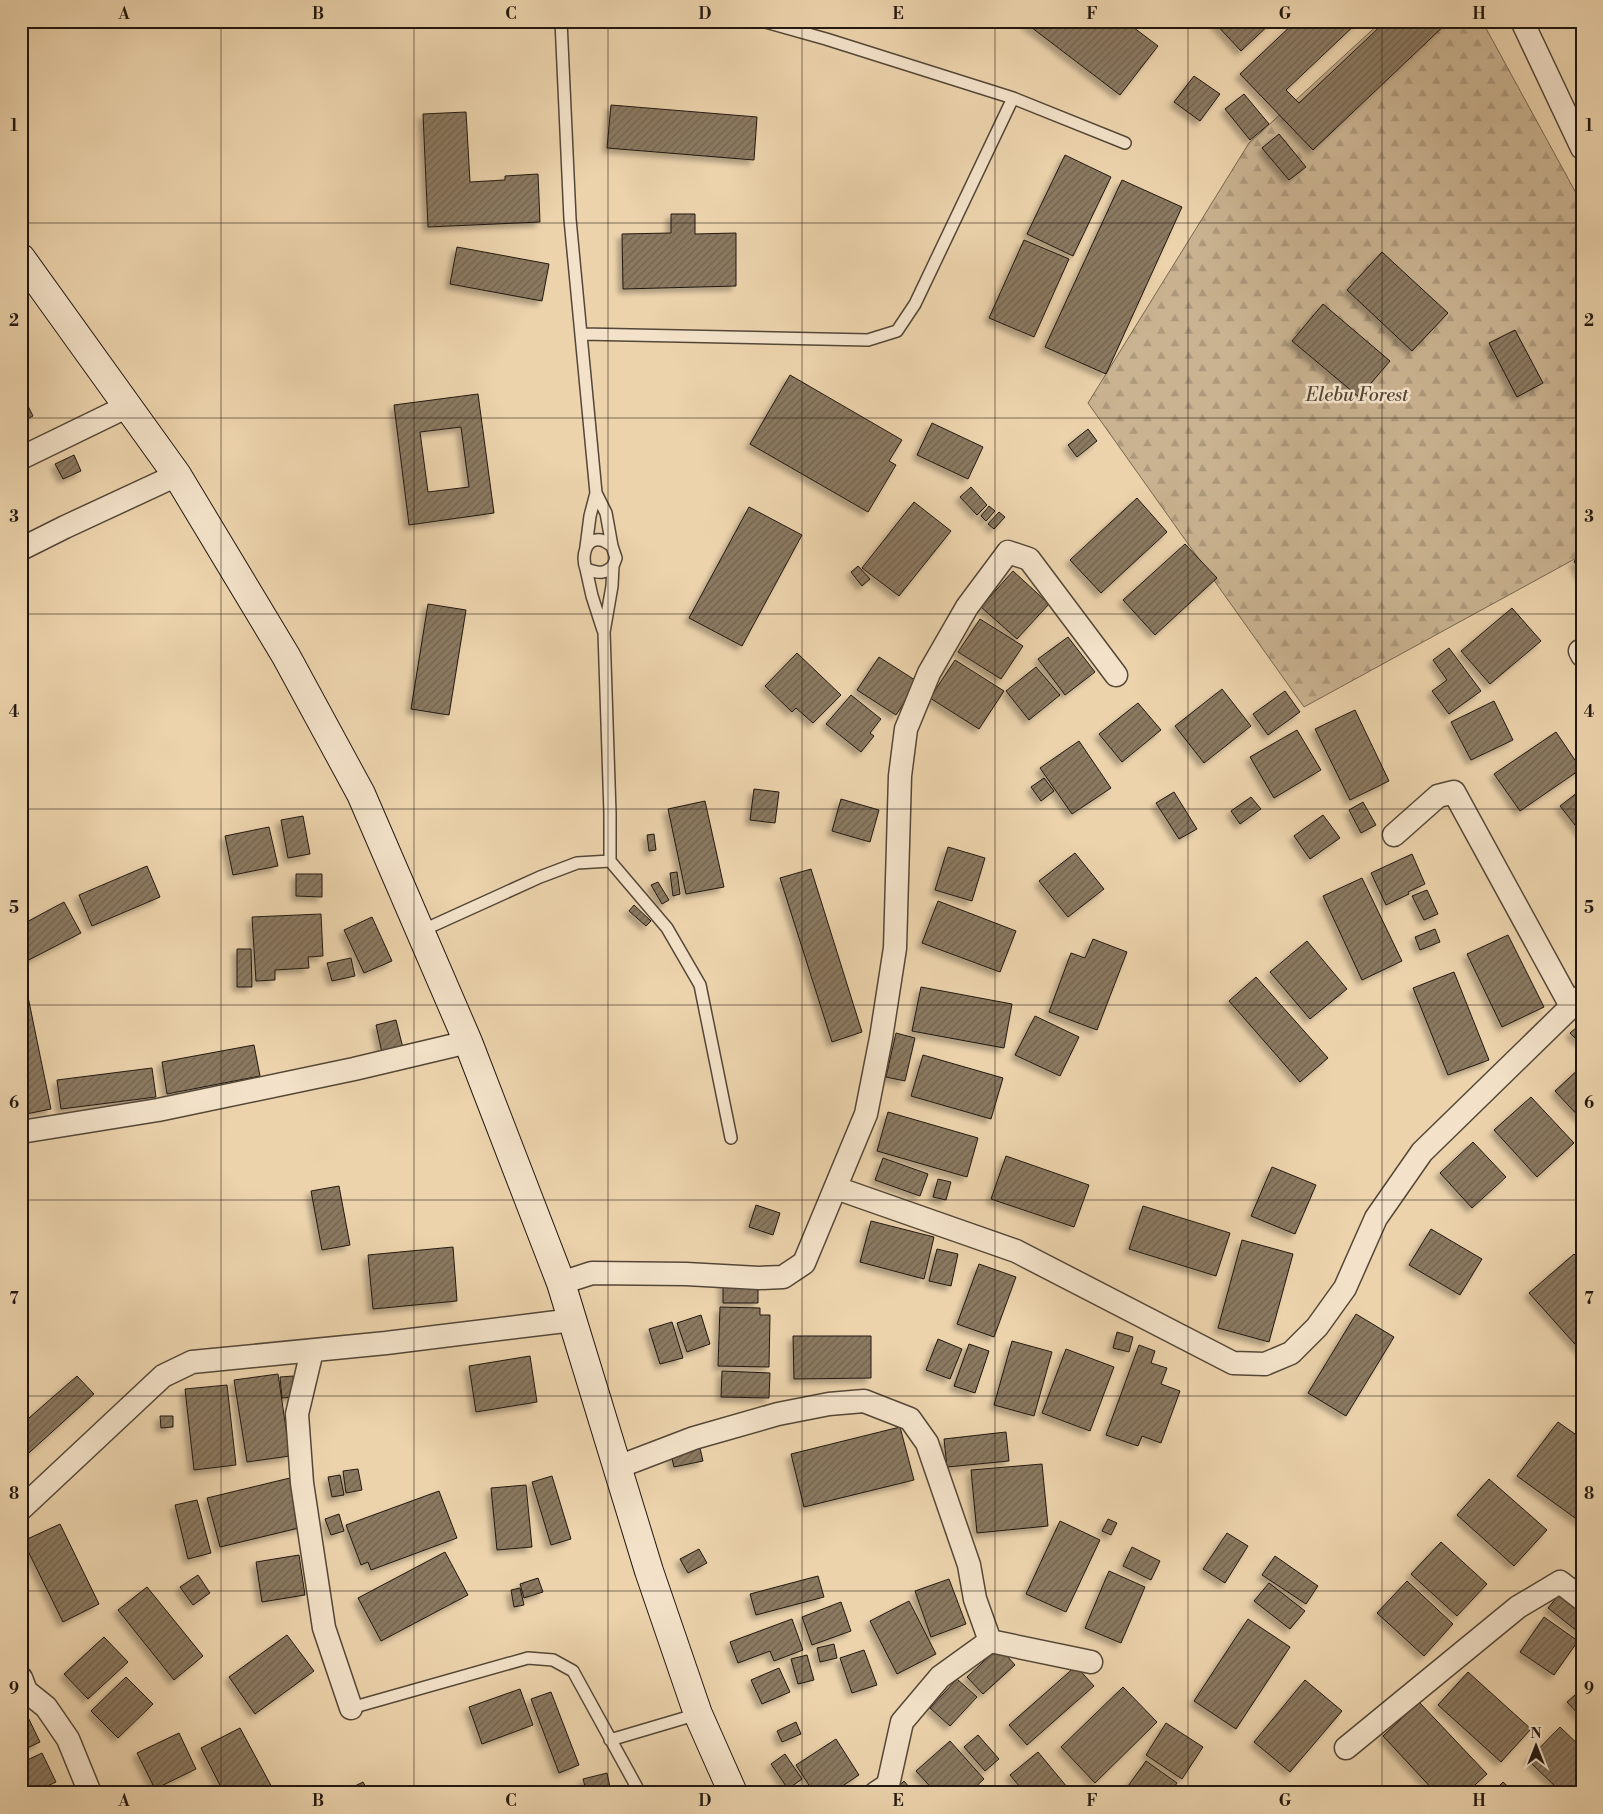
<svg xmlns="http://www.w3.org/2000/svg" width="1603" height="1814" viewBox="0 0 1603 1814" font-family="'Libre Bodoni',serif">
<defs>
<pattern id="forest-firs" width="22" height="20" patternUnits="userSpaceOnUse" patternTransform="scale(1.25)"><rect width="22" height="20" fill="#cab391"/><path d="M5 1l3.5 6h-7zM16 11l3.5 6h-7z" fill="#ad997c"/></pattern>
<pattern id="building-hatch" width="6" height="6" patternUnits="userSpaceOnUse" patternTransform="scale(1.25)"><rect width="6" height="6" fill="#8b7961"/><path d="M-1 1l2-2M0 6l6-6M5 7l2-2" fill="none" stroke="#71624f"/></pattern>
<filter id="shadow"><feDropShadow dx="-4.5" dy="4.5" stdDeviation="2.5" flood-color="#0004"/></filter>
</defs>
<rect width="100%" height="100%" fill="#ecd3ac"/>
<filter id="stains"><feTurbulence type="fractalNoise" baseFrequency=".004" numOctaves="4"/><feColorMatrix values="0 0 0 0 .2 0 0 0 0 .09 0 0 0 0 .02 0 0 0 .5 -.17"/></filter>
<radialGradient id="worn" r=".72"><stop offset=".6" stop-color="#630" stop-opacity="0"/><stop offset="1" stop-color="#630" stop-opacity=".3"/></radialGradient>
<path fill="url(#forest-firs)" stroke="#766650" d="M 1382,21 L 1482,21 L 1582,204 L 1582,555 L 1304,707 L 1088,403 L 1249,143 Z"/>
<path fill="url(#building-hatch)" stroke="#221810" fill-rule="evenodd" filter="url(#shadow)" d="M 1023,21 L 1125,21 L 1158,46 L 1120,95 Z
M 1213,21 L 1273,21 L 1241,51 Z
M 1296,21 L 1359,21 L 1286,90 L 1299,103 L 1386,21 L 1449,21 L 1313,150 L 1240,74 Z
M 1194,76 L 1220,94 L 1200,121 L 1174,102 Z
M 1244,94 L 1269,124 L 1250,140 L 1225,109 Z
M 611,105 L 757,117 L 754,160 L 607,148 Z
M 466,112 L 470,182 L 505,180 L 505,176 L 538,174 L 540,222 L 428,227 L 423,114 Z
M 1279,134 L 1306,167 L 1289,180 L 1262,148 Z
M 1065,155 L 1111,177 L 1073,256 L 1027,234 Z
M 1122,180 L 1182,207 L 1106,374 L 1045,347 Z
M 671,214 L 695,214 L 695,234 L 736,233 L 736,286 L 623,289 L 622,234 L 671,233 Z
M 1024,240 L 1069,259 L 1034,337 L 989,318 Z
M 457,247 L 549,264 L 542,301 L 450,284 Z
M 1382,252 L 1448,313 L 1412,351 L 1347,290 Z
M 1323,304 L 1390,361 L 1359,397 L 1292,341 Z
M 1515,330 L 1543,383 L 1517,397 L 1489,343 Z
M 790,375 L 902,440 L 889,461 L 896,465 L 868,512 L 750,444 Z
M 478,394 L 494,513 L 409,525 L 394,405 ZM 461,427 L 469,487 L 428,492 L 420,432 Z
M 27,404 L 33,416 L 21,422 L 21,407 Z
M 932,423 L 983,447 L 968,479 L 917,455 Z
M 1088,429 L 1097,441 L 1077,457 L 1068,445 Z
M 74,455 L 81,471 L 63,479 L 55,464 Z
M 971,487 L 987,505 L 977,515 L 960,497 Z
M 1137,498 L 1167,532 L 1101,593 L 1070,560 Z
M 914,502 L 951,531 L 899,596 L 862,568 Z
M 989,506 L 995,511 L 986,521 L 981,516 Z
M 749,507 L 802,535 L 742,646 L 689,618 Z
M 999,512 L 1005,517 L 994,529 L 988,524 Z
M 1185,544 L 1217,578 L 1155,635 L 1123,600 Z
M 1582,558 L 1582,578 L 1574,561 Z
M 858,566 L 870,579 L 862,586 L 851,572 Z
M 1013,571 L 1049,604 L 1017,639 L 981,607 Z
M 428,604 L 466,610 L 449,715 L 411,709 Z
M 1512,608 L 1541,641 L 1490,684 L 1461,651 Z
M 980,619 L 1023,646 L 1001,679 L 958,652 Z
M 1068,637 L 1095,672 L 1065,695 L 1038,659 Z
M 1449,648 L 1481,691 L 1449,714 L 1432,691 L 1447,680 L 1433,660 Z
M 797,653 L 841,695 L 813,723 L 796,708 L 792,712 L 765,686 Z
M 879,657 L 918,682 L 896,715 L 857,690 Z
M 955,660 L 1004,691 L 979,729 L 930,698 Z
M 1036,667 L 1060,695 L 1029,720 L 1006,691 Z
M 1222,689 L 1251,726 L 1204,763 L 1175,726 Z
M 1285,691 L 1300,712 L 1268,735 L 1253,714 Z
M 851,695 L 881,719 L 870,733 L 874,736 L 861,752 L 826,724 Z
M 1494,701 L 1513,740 L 1471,760 L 1451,722 Z
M 1138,703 L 1161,730 L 1122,762 L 1099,734 Z
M 1355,710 L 1389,781 L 1350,800 L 1315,729 Z
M 1297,730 L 1321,770 L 1274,798 L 1250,757 Z
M 1556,732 L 1581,769 L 1520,811 L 1494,774 Z
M 1079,741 L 1111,788 L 1072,814 L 1040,768 Z
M 1044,778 L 1054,791 L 1041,801 L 1031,787 Z
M 754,789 L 779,792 L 775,823 L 750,820 Z
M 1582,789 L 1582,834 L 1560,806 Z
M 1174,792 L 1197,829 L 1179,839 L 1156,803 Z
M 1251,797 L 1261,809 L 1240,824 L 1231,811 Z
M 841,799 L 879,810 L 870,842 L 832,831 Z
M 705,801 L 724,887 L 686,894 L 668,809 Z
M 1363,802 L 1376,825 L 1361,833 L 1349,810 Z
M 1323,815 L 1340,838 L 1310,859 L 1294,836 Z
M 303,816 L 310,854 L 288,858 L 281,820 Z
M 269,827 L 278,866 L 233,875 L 225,836 Z
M 654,834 L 656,850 L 649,851 L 647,835 Z
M 948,847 L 985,858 L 972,901 L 935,890 Z
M 1075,853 L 1104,889 L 1068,917 L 1039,881 Z
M 1412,854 L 1425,884 L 1408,892 L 1409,894 L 1386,905 L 1371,873 Z
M 147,866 L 160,897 L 92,926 L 79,895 Z
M 811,869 L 862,1032 L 832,1042 L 780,878 Z
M 677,872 L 680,894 L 673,896 L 670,873 Z
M 296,874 L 322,874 L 322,897 L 296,896 Z
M 1362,878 L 1402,961 L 1362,980 L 1323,896 Z
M 658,882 L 669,900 L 662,904 L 651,885 Z
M 1427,890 L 1438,914 L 1424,920 L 1412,896 Z
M 938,901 L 1016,931 L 1000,972 L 922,943 Z
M 64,902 L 81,933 L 21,964 L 21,925 Z
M 634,905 L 651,921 L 646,926 L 629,911 Z
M 321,914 L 323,956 L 308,957 L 309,968 L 275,970 L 275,980 L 256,981 L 252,917 Z
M 372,917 L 392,961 L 364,973 L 344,930 Z
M 1435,929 L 1440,942 L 1420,950 L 1415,937 Z
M 1508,935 L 1544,1007 L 1502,1027 L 1467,954 Z
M 1093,939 L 1127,952 L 1097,1030 L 1049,1012 L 1071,953 L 1085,958 Z
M 1307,941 L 1347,989 L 1310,1019 L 1270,972 Z
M 237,949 L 251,949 L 252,987 L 237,987 Z
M 351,958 L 355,976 L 332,981 L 327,963 Z
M 1454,972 L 1489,1060 L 1448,1075 L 1413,988 Z
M 1256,977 L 1328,1058 L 1300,1082 L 1229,1001 Z
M 26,987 L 51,1109 L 21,1115 L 21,988 Z
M 921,987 L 1012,1004 L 1004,1048 L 912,1031 Z
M 1035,1016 L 1079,1037 L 1060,1076 L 1015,1055 Z
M 396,1020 L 403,1048 L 382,1053 L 376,1025 Z
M 1577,1027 L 1582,1033 L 1582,1039 L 1579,1042 L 1570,1033 Z
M 896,1033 L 915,1038 L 905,1081 L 886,1077 Z
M 254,1045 L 260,1076 L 167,1094 L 162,1062 Z
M 923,1055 L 1003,1078 L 991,1119 L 911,1096 Z
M 1582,1066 L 1582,1120 L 1555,1091 Z
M 152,1068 L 156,1097 L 61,1109 L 57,1080 Z
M 1531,1097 L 1574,1143 L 1537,1177 L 1494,1130 Z
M 888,1112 L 978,1138 L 967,1177 L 877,1151 Z
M 1473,1142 L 1506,1177 L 1472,1208 L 1440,1173 Z
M 1006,1156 L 1089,1185 L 1074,1227 L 991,1199 Z
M 883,1158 L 928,1174 L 920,1196 L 875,1180 Z
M 1272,1167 L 1316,1185 L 1295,1234 L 1251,1216 Z
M 938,1179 L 951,1182 L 946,1200 L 933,1197 Z
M 339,1186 L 350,1245 L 322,1250 L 311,1191 Z
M 756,1205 L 780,1213 L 773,1235 L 749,1227 Z
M 1143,1206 L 1230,1233 L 1216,1276 L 1129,1249 Z
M 871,1221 L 934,1237 L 924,1279 L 860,1262 Z
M 1431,1229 L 1482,1259 L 1460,1295 L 1409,1265 Z
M 1242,1240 L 1293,1254 L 1269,1342 L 1218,1328 Z
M 453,1247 L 457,1301 L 373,1309 L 368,1255 Z
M 937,1249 L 958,1254 L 951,1286 L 929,1281 Z
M 1574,1254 L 1582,1262 L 1582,1352 L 1529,1293 Z
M 979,1264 L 1016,1277 L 994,1337 L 957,1324 Z
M 723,1281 L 758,1281 L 758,1303 L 723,1303 Z
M 720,1307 L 760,1308 L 760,1315 L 770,1315 L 769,1367 L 718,1366 Z
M 1356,1314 L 1394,1337 L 1346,1416 L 1308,1393 Z
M 701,1315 L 710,1344 L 687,1352 L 677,1323 Z
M 672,1322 L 683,1358 L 660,1364 L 649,1329 Z
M 1117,1332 L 1133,1337 L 1129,1352 L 1113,1348 Z
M 793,1336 L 871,1336 L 871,1378 L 794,1379 Z
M 938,1339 L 962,1349 L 950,1379 L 926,1370 Z
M 1012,1341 L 1052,1352 L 1034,1416 L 994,1405 Z
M 969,1344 L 989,1351 L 975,1393 L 954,1386 Z
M 1139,1345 L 1155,1351 L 1151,1363 L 1167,1368 L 1161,1384 L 1180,1391 L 1161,1443 L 1142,1436 L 1138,1446 L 1106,1435 Z
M 1066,1349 L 1114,1367 L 1090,1431 L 1042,1413 Z
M 530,1356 L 537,1402 L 476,1412 L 469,1366 Z
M 722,1371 L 770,1373 L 769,1398 L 721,1397 Z
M 278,1374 L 290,1456 L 247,1462 L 234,1380 Z
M 77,1376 L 94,1394 L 21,1460 L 21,1425 Z
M 293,1376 L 295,1397 L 282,1398 L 280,1377 Z
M 227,1385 L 236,1465 L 194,1470 L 185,1389 Z
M 160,1416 L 173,1416 L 173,1427 L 161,1428 Z
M 1558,1422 L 1582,1439 L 1582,1523 L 1517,1476 Z
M 900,1427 L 914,1480 L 804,1507 L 791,1454 Z
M 1006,1432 L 1009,1461 L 947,1467 L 944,1439 Z
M 700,1448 L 703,1461 L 674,1467 L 671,1454 Z
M 1042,1464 L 1048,1526 L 977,1533 L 971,1470 Z
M 358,1469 L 362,1490 L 346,1493 L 343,1471 Z
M 340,1475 L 344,1495 L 332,1497 L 328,1477 Z
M 552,1476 L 571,1539 L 551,1545 L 532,1482 Z
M 290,1478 L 303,1527 L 220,1547 L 207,1498 Z
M 1489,1479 L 1547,1530 L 1514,1566 L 1457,1515 Z
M 526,1485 L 532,1547 L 497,1550 L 491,1488 Z
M 439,1491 L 457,1538 L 371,1570 L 368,1562 L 361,1565 L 346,1525 Z
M 197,1500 L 211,1553 L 188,1559 L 175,1505 Z
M 339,1514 L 344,1531 L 331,1535 L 325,1519 Z
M 1108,1519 L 1117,1523 L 1111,1535 L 1102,1531 Z
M 1060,1521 L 1100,1540 L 1066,1612 L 1026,1594 Z
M 60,1524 L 99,1604 L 63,1622 L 23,1541 Z
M 1227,1533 L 1248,1546 L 1225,1583 L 1203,1569 Z
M 1441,1542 L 1487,1584 L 1457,1616 L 1411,1574 Z
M 1132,1547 L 1160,1561 L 1151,1580 L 1123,1566 Z
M 699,1549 L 707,1563 L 688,1573 L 680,1559 Z
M 445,1552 L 468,1595 L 381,1641 L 358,1598 Z
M 299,1555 L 305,1595 L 262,1602 L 256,1562 Z
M 1275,1556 L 1318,1586 L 1306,1604 L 1262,1575 Z
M 1109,1571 L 1145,1587 L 1121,1643 L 1085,1628 Z
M 198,1575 L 210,1593 L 193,1605 L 180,1587 Z
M 818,1576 L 824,1597 L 756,1615 L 750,1594 Z
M 538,1578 L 543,1592 L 524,1598 L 520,1584 Z
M 949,1579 L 966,1624 L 931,1637 L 915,1591 Z
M 1407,1581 L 1453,1624 L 1424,1656 L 1377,1613 Z
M 1269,1583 L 1305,1611 L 1290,1629 L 1254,1601 Z
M 147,1587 L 203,1656 L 174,1680 L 118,1610 Z
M 520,1588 L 524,1605 L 514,1607 L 511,1590 Z
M 1562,1591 L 1582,1607 L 1582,1635 L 1548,1608 Z
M 909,1601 L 936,1654 L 897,1674 L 870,1621 Z
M 841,1602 L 851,1631 L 812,1645 L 802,1617 Z
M 1544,1617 L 1578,1641 L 1554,1675 L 1520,1652 Z
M 792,1619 L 803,1650 L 774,1661 L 770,1651 L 738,1663 L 730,1642 Z
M 1248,1619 L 1290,1647 L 1236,1729 L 1194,1701 Z
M 287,1635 L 314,1671 L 255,1714 L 229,1677 Z
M 104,1637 L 128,1662 L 88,1699 L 64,1674 Z
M 834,1644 L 837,1658 L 820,1662 L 817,1648 Z
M 999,1647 L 1015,1665 L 983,1694 L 967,1677 Z
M 864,1650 L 877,1685 L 852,1693 L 840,1658 Z
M 807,1655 L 814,1680 L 798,1684 L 791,1659 Z
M 1076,1666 L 1094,1686 L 1027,1745 L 1009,1725 Z
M 779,1668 L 790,1692 L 762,1704 L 751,1680 Z
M 1468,1672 L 1531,1729 L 1501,1762 L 1438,1705 Z
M 126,1677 L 153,1704 L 118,1738 L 91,1711 Z
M 957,1679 L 977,1697 L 950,1726 L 930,1708 Z
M 1305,1680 L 1342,1711 L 1290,1772 L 1254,1742 Z
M 1123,1687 L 1157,1722 L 1095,1783 L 1061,1747 Z
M 520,1689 L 533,1725 L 482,1744 L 469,1707 Z
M 1582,1689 L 1582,1718 L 1567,1702 Z
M 551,1692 L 579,1765 L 559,1773 L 531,1699 Z
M 1419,1702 L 1487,1774 L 1466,1793 L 1436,1793 L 1383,1736 Z
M 23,1707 L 40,1742 L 21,1751 L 21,1708 Z
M 796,1722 L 801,1734 L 782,1742 L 777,1731 Z
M 1166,1723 L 1203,1747 L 1182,1779 L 1146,1755 Z
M 1560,1727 L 1582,1748 L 1582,1793 L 1562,1793 L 1528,1760 Z
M 240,1728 L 275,1793 L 224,1793 L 201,1748 Z
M 179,1733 L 196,1769 L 155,1789 L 137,1753 Z
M 978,1735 L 999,1759 L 985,1771 L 964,1747 Z
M 836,1739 L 859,1775 L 832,1793 L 814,1793 L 796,1765 Z
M 950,1741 L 984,1779 L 969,1793 L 936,1793 L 916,1771 Z
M 1038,1752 L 1072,1793 L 1025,1793 L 1010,1775 Z
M 42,1753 L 56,1782 L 32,1793 L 21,1793 L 21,1763 Z
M 785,1754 L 802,1779 L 788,1789 L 771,1764 Z
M 1146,1761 L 1177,1783 L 1170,1793 L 1123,1793 Z
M 607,1773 L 611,1792 L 587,1793 L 583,1779 Z
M 904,1781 L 914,1793 L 891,1793 Z
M 363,1782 L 369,1793 L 341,1793 Z
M 1503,1782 L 1515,1793 L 1492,1793 Z"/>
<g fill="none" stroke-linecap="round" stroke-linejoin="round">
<g stroke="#544737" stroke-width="14">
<path id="service" d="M 561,21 L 570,219 L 596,493 L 590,516 L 586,547
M 762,21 L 826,39 L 1013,98 L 1125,143
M 582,334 L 868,340 L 897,331 L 915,304 L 1013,98
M 596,493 L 606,513 L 612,546
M 613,566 C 603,575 599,573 586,569 C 582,558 584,537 601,540 C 605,541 609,544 612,546 L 616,558 L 613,566 L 612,586 L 604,632 L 610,813 L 610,861 L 667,928 L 700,985 L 731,1138
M 586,569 L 592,596 L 603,630
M 421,931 L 540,877 L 577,863 L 610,861
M 351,1708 L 528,1658 L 553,1660 L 573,1671 L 640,1793
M 610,1740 L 698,1714"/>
</g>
<g stroke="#544737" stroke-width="25">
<path id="minor" d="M 1522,21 L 1582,148
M 21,458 L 128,406
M 21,549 L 65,527 L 177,475
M 1580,651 L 1582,655
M 1394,835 L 1438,796 L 1454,792 L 1571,1006
M 21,1132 L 158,1110 L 354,1069 L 468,1042
M 836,1188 L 1016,1251 L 1233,1363 L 1265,1364 L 1291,1353 L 1317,1327 L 1345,1288 L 1376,1218 L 1422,1152 L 1582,996
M 561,1283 L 592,1273 L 686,1274 L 759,1278 L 783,1277 L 804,1263 L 866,1114 L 881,1038 L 895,948 L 900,776 L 906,729 L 929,673 L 967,607 L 1008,552 L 1029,559 L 1116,675
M 312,1351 L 297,1414 L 302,1483 L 324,1628 L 351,1708
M 618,1467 L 694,1438 L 778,1414 L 829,1404 L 864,1401 L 910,1419 L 927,1443 L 969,1565 L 975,1599 L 990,1641
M 21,1509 L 163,1376 L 192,1362 L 386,1343 L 573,1320
M 21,1678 L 26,1691 L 46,1707 L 68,1739 L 90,1793
M 1346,1748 L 1518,1607 L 1560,1582 L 1582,1599
M 876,1793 L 888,1785 L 902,1722 L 940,1677 L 990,1641 L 1091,1662"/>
</g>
<g stroke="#221810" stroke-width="30">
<path id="secondary" d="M 21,258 L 177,475 L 286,656 L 361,794 L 468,1042 L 561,1283 L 649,1571 L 698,1714 L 733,1793"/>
</g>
<use href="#service" stroke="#f3e2c9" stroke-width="11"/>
<use href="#minor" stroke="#f3e2c9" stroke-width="22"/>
<use href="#secondary" stroke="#f3e2c9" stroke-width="28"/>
</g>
<path fill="none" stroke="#221810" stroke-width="1" stroke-opacity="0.55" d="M 221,21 L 221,1793M 414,21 L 414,1793M 608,21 L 608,1793M 802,21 L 802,1793M 995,21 L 995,1793M 1188,21 L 1188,1793M 1382,21 L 1382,1793M 21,223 L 1582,223M 21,418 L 1582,418M 21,614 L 1582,614M 21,809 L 1582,809M 21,1005 L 1582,1005M 21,1200 L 1582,1200M 21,1396 L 1582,1396M 21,1591 L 1582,1591"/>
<g text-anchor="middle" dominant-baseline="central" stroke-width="5" stroke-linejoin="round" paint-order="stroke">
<g font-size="19" font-style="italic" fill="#544637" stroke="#f3e2c9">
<text x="1357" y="395">Elebu Forest</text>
</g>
</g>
<rect width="1603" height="1814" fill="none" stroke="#ecd3ac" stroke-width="55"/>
<g transform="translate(1536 1746)" stroke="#f3e2c9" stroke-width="4" paint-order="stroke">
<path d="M0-4L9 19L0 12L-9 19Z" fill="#221810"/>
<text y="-8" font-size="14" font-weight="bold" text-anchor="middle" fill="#221810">N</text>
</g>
<rect x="28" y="28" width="1548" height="1758" fill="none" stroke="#221810" stroke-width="2"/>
<g font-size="16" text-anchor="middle" font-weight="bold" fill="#221810">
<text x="124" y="19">A</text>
<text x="318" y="19">B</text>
<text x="511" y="19">C</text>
<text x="705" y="19">D</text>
<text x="898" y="19">E</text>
<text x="1092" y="19">F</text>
<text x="1285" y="19">G</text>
<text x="1479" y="19">H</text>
<text x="14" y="131">1</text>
<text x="1589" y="131">1</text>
<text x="14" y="326">2</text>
<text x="1589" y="326">2</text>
<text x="14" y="522">3</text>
<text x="1589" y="522">3</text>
<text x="14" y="717">4</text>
<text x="1589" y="717">4</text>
<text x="14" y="913">5</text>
<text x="1589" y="913">5</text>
<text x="14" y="1108">6</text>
<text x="1589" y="1108">6</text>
<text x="14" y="1304">7</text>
<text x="1589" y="1304">7</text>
<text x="14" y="1499">8</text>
<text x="1589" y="1499">8</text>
<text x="14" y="1694">9</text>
<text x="1589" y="1694">9</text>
<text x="124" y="1806">A</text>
<text x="318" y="1806">B</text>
<text x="511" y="1806">C</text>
<text x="705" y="1806">D</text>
<text x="898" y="1806">E</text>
<text x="1092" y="1806">F</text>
<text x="1285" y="1806">G</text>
<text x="1479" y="1806">H</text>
</g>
<rect width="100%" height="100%" filter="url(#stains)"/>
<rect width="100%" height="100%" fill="url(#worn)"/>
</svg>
